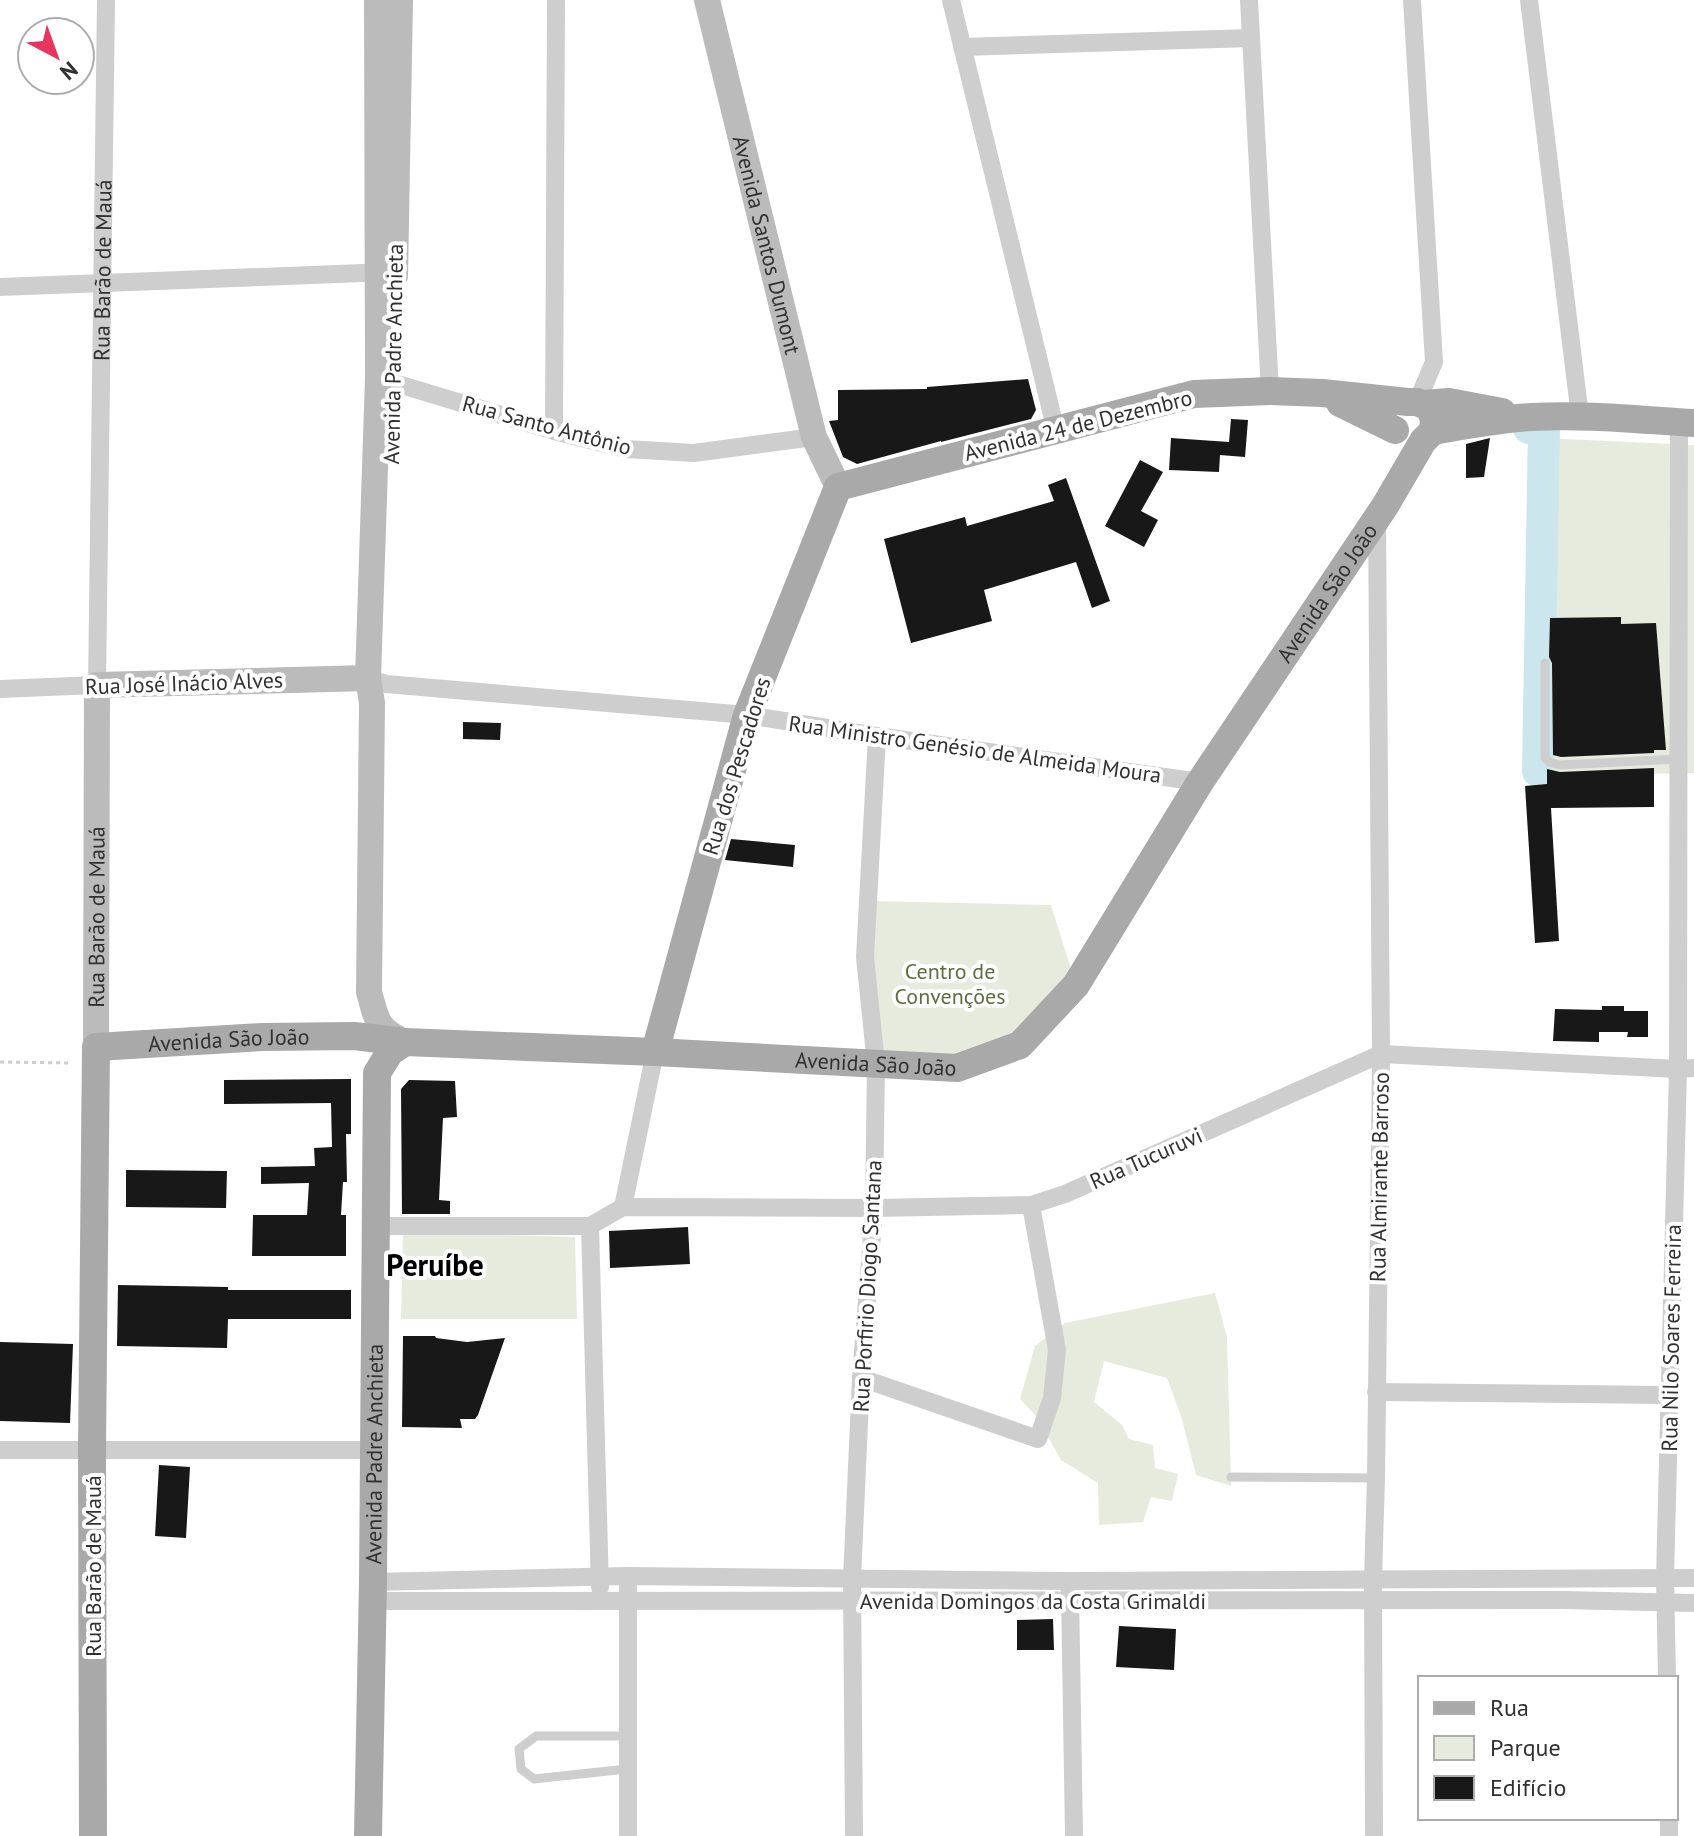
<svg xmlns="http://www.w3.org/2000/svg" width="1694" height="1836" viewBox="0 0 1694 1836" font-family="'PT Sans',sans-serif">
<rect width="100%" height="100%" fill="#fff"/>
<path fill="#e7ebdd" d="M 1543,438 L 1694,445 L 1694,773 L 1527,776 Z
M 868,901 L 1051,905 L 1076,985 L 1020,1045 L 957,1068 L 876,1064 Z
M 403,1232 L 575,1237 L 577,1319 L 401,1319 Z
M 1215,1293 L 1227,1337 L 1231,1486 L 1196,1475 L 1182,1419 L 1167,1378 L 1104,1361 L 1094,1402 L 1122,1425 L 1129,1439 L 1153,1445 L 1155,1468 L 1178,1474 L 1172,1501 L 1151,1497 L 1143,1522 L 1099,1525 L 1098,1483 L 1061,1460 L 1037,1417 L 1020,1399 L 1035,1346 L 1065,1323 Z"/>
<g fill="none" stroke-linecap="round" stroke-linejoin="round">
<path stroke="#cce6ed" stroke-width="32" d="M 1529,428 L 1544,429 L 1538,771"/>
</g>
<path fill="#181818" d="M 1028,379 L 1036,410 L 1031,419 L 941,442 L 941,441 L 857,464 L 843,457 L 829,421 L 838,420 L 838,390 L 927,389 L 927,387 Z
M 1231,419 L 1248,420 L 1245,457 L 1220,455 L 1219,472 L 1169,470 L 1171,438 L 1229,442 Z
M 1490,438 L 1484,477 L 1466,478 L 1466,444 Z
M 1140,460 L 1163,472 L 1141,511 L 1158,520 L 1144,547 L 1105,526 Z
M 1066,478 L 1110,601 L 1092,608 L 1076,562 L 984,590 L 992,621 L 911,643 L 884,539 L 965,517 L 967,526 L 1054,501 L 1048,485 Z
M 1621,617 L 1621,624 L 1656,623 L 1666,750 L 1654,750 L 1654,753 L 1561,757 L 1553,755 L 1552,663 L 1549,657 L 1550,618 Z
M 463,722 L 501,723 L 500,740 L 463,739 Z
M 1654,768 L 1654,807 L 1551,808 L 1559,941 L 1535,943 L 1525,786 L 1547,784 L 1547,769 L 1560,772 Z
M 731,839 L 795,845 L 793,867 L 725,860 Z
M 1602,1006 L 1624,1006 L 1624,1011 L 1648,1011 L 1648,1037 L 1627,1037 L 1628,1032 L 1599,1032 L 1599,1042 L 1553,1041 L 1555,1009 L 1602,1010 Z
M 351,1079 L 351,1134 L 346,1134 L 347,1182 L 343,1182 L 341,1215 L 346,1215 L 346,1256 L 252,1256 L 253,1215 L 307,1215 L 309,1183 L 261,1184 L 261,1167 L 315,1166 L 314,1148 L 332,1147 L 331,1103 L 224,1104 L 224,1080 Z
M 409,1080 L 455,1081 L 457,1117 L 443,1118 L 439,1200 L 450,1201 L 450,1214 L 402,1214 L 401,1089 Z
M 126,1170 L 227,1171 L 226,1208 L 126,1207 Z
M 688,1227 L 690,1264 L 610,1268 L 609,1231 Z
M 118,1285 L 228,1287 L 228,1290 L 351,1290 L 351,1319 L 228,1319 L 227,1348 L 117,1346 Z
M 403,1336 L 435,1336 L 436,1338 L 467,1342 L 505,1338 L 478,1415 L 475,1419 L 460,1419 L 462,1428 L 402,1427 Z
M 0,1342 L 73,1344 L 70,1423 L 0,1421 Z
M 159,1465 L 190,1467 L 186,1538 L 155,1536 Z
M 1053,1619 L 1054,1650 L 1017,1650 L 1017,1620 Z
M 1119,1626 L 1176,1629 L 1174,1670 L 1116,1667 Z"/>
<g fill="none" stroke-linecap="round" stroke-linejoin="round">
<path stroke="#cecece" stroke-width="3" stroke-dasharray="4 4" stroke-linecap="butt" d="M 0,1062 L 72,1063"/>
<path stroke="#cecece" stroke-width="9" d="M 1545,663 L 1545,758 L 1549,762 L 1560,765 L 1678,759
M 1231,1477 L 1376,1478
M 627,1736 L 536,1736 L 519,1749 L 521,1769 L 534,1779 L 627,1769"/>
<g stroke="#cecece" stroke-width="18">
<path d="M 951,0 L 1056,431"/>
<path d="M 1249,0 L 1270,391"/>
<path d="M 1412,0 L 1434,362 L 1417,402"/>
<path d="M 1529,0 L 1580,416"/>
<path d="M 962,47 L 1251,38"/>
<path d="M 0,287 L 389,272"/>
<path d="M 378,378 L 554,431 L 626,449 L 694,453 L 814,437"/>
<path d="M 554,431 L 556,0"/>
<path d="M 368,678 L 386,684 L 747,715 L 877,736 L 1200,782"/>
<path id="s1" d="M 0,689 L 97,685 L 106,0"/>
<path d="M 623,1207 L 655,1052"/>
<path d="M 376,1226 L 590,1226"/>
<path d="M 590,1226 L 623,1207 L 874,1208 L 1031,1205 L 1065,1194 L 1381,1054 L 1678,1069 L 1694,1068"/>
<path d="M 590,1226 L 600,1587"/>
<path d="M 861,1378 L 1038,1439 L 1052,1398 L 1057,1350 L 1031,1205"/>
<path d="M 1376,1392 L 1669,1395"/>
<path d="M 0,1450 L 374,1450"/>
<path d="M 373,1582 L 628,1576 L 1070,1581 L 1694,1578"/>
<path d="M 1070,1591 L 1074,1836"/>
<path d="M 373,1601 L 1563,1600 L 1694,1603"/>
<path d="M 1667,1678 L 1665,1578 L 1678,1069 L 1679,422"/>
<path d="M 1669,1818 L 1669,1836"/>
<path d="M 628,1836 L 628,1587"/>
<path d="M 854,1836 L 852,1579 L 861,1378 L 874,1208 L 876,1064 L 865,957 L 877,736"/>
<path d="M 1374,1836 L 1373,1579 L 1376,1478 L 1381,1054 L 1377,519"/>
</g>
<g stroke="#bbb" stroke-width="26">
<path d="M 377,0 L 378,378 L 368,678 L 372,703 L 369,992 C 377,1020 376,1029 405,1042"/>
<path id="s2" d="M 707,0 L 814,437 L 838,487"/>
<path d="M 395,276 L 400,0"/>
<path id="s3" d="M 96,1047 L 97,685 L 368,678"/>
</g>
<g stroke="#a9a9a9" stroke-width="28">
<path d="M 1340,403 L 1395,430"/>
<path d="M 1424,404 L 1449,402 L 1502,412"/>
<path d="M 1433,431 C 1465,425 1498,419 1532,417 C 1586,414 1640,420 1694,423"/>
<path id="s4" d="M 93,1836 L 92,1450 L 96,1047 L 262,1037 L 354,1036 L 405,1042 L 655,1052 L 957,1068 L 1020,1045 L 1076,985 L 1200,782 L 1385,506 L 1423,441 L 1433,431 L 1434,419 L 1429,407 L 1417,402 L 1408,402 L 1322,393 L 1270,391 L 1194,394 L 838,487 L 747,715 L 655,1052"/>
<path id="s5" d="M 368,1836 L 373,1582 L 377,1073 L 390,1052 L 405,1042"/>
</g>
</g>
<g text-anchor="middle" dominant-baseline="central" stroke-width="8" stroke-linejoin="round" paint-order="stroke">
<g font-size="22" fill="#313131" stroke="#fff">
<text stroke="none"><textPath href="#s2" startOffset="252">Avenida Santos Dumont</textPath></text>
<text stroke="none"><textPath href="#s1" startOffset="512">Rua Barão de Mauá</textPath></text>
<text transform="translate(393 354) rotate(-89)">Avenida Padre Anchieta</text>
<text transform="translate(547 425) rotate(15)">Rua Santo Antônio</text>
<text transform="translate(1078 425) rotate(-14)">Avenida 24 de Dezembro</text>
<text stroke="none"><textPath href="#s4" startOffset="2266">Avenida São João</textPath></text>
<text transform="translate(184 683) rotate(-2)">Rua José Inácio Alves</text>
<text transform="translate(975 749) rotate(8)">Rua Ministro Genésio de Almeida Moura</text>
<text transform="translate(736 766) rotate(-73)">Rua dos Pescadores</text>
<text stroke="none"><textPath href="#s3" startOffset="130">Rua Barão de Mauá</textPath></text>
<text stroke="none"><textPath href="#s4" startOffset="922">Avenida São João</textPath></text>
<text stroke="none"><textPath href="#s4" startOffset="1570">Avenida São João</textPath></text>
<text transform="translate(1146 1158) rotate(-24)">Rua Tucuruvi</text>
<text transform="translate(1379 1177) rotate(-89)">Rua Almirante Barroso</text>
<text transform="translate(867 1286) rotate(-87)">Rua Porfirio Diogo Santana</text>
<text transform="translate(1671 1338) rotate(-89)">Rua Nilo Soares Ferreira</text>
<text stroke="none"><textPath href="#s5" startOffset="382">Avenida Padre Anchieta</textPath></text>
<text transform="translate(93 1566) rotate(-90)">Rua Barão de Mauá</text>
<text x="1033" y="1601">Avenida Domingos da Costa Grimaldi</text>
</g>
<g font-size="22" fill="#5c6e3d" stroke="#fff">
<text x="950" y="971">Centro de<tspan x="950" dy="25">Convenções</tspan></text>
</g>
<g font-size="30" font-weight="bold" fill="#000" stroke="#fff">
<text x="435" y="1264">Peruíbe</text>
</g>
</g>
<rect x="1418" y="1676" width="260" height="144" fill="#ffffff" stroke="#adadad" stroke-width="2"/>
<rect x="1434" y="1702" width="40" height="12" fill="#a9a9a9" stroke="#adadad" stroke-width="2"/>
<text x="1490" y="1716" font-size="24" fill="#313131">Rua</text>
<rect x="1434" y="1736" width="40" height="24" fill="#e7ebdd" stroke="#adadad" stroke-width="2"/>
<text x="1490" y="1756" font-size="24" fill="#313131">Parque</text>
<rect x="1434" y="1776" width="40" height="24" fill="#181818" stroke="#adadad" stroke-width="2"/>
<text x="1490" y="1796" font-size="24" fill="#313131">Edifício</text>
<g transform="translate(56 56) rotate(139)"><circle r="38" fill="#ffffff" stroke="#adadad" stroke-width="2"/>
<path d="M0-6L14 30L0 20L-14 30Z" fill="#e7355d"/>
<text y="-12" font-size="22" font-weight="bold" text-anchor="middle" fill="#313131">N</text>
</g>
</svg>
